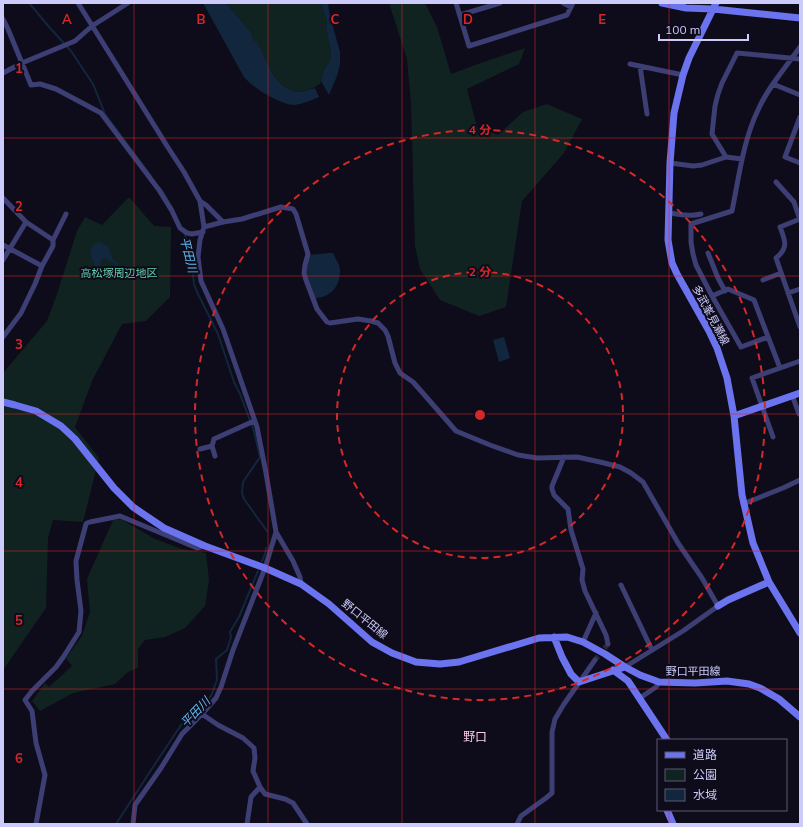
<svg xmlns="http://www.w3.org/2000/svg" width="803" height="827" viewBox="0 0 803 827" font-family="Mulish,'Noto Sans JP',sans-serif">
<rect width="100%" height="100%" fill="#0e0c1a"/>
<path fill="#102321" d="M 226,3 L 321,3 L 327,22 L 326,28 L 331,53 L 330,60 L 323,72 L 321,81 L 320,84 L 313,88 L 300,92 L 293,91 L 283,86 L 274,76 L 263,54 L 253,40 L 251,32 Z
M 389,3 L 425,3 L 437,27 L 451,74 L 478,64 L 525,48 L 519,64 L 467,89 L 477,127 L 498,135 L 523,112 L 547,104 L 582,119 L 564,153 L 522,201 L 506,307 L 479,316 L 440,300 L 420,269 L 415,246 L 411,103 L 407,59 Z
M 129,197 L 154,226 L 171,227 L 170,297 L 146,321 L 122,324 L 92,381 L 75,427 L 99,458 L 83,522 L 53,520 L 48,538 L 46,608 L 3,670 L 3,373 L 47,321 L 57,294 L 77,231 L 85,217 L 102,225 Z
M 121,519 L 155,539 L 182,549 L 206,553 L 209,580 L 205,606 L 185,628 L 165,637 L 145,640 L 138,649 L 138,668 L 128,672 L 115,684 L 73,693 L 40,711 L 32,701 L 45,683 L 49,687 L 72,666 L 66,658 L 82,636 L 90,612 L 87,579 L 113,520 Z"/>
<path fill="#12263d" d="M 203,3 L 226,3 L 251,32 L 253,40 L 257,42 L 274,76 L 283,86 L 293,91 L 300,92 L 315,88 L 319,97 C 311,100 303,104 295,105 C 281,105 253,88 244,77 Z
M 321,3 L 328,3 L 330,16 L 340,52 L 340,64 L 337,76 L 329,95 L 321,81 L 323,72 L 330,60 L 331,53 L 326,28 L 327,22 Z
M 98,242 L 102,243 L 108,247 L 114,261 L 120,264 L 116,265 L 104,258 L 101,260 L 100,270 L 97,270 C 93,260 84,248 98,242 Z
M 329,253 L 333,253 C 335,257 337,261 339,265 C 342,274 338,288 330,293 C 325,297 320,297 315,299 C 311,290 306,277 306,268 C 307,263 308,259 309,255 Z
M 504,337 L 510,358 L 499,362 L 493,340 Z"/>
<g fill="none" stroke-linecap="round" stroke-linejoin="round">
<path stroke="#12263d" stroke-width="2" d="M 29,3 L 50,28 L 71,51 L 93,84 L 105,114 L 151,176
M 161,189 L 173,209
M 184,233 L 189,246 L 191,256 L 194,284 L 197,292 L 218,334 L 234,382 L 240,394 L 254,431 L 260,457 L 243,482 L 242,493 L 244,499 L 267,531
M 262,561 L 265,554 L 266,548
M 116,824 L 153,767 L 181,725 L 211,696 L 217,680 L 216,659 L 227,650 L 231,637 L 230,632 L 239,617 L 258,571"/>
<path stroke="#2a293b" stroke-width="5" stroke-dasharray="5 2.5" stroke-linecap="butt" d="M 595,660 L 608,644"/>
<path stroke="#3c3e74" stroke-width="5" d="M 78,3 L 159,133 L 167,146 L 184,172 L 200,201 L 204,227 L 200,240 L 198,257 L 201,281 L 223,329 L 257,427 L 266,473 L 276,532 L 293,561 L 300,577 L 301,584
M 456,3 L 469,46 L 567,15 L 573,3
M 563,3 L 571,7
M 460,15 L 500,3
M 3,19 L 8,29 L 31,85 L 40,84 L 56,89 L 101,113 L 159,190 L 172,211 L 180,228 L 187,233 L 192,234 L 203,232
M 630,64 L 683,75
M 640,66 L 647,114
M 3,73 L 22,63 L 75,41 L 92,26 L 128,3
M 773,84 L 800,95
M 800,117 L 785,157 L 800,163
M 726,157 L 712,134 L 715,106 L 718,94 L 722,83 L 737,53 L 800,59
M 670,163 L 693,166 L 702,165 L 726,157 L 742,159
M 776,182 L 794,202 L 800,220
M 3,198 L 26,222 L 53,240
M 200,201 L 206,205 L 223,222
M 669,213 C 679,214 690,217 701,214
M 800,219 L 780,227 C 785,240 789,248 776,258 L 800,327
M 204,227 L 223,222 L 242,219 L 281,207 L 293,209 L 296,214 L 308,254 L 305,265 L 304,273 L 306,280 L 317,309 L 327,322 L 330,323 L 358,319 L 371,321 L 378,323 L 385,330 L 388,336 L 395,363 L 400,373 L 413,382 L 421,391 L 456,431 L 490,445 L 518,455 L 537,458 L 577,457 L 600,462 L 620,467 L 631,473 L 643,482 L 678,543 L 702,578 L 718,606 L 683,631 L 625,667
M 3,245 L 42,266 L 35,284 L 21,313 L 3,337
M 708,253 L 718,278 L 725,291
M 3,260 L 26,222
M 42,266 L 53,246 L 53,240 L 66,214
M 763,280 L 781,273
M 788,293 L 800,289
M 712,296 L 728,289 L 754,300 L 780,368
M 768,337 L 741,347 L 712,296 L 696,265 L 693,254 L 691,242 L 691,224 L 732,211 C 739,177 743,141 758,110 C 768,87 786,67 800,47
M 792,395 L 799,414
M 773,437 L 752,378 L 800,361
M 200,449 L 212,446
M 215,456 L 212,446 L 214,439 L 254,421
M 564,457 L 552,486 L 552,489 L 554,495 L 568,509 L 571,530 L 583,569 L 582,580 L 585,591 L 606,635 L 608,644
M 743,504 L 783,488 L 800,480
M 621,585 L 652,650
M 583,642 L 596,613
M 640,698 L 656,687 L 659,682
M 202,714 L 218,725 L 243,738 L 254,748 L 255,758 L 253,771 L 260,787 L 265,794 L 285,799 L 293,803 L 307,824
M 36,824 L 45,775 L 36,743 L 32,711 L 25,700 L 32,691 L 56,667 L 64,656 L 79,632 L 81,611 L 77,580 L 76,561 L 86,524 L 87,523 L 90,522 L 120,516 L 197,548 L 204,546
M 133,824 L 135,805 L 161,768 L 182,734 L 202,714 L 216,698 L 221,687 L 233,650 L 265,568 L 276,532
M 247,824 L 251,797 L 260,787
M 517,824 L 521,816 L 546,798 L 552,793 L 552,732 L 555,719 L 564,704 L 595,660"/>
<path stroke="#6c73ef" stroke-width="7" d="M 662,3 L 686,8 L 713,9 L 800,18
M 716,3 L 689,58 L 683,75 L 674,113 L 670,163 L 668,240 L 672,263 L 677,274 L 709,331 L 717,348 L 727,378 L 734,416 L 742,495 L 753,543 L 769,582 L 800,633
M 3,402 L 15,405 L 36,411 L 61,426 L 75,439 L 114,488 L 133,507 L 164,528 L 205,546 L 265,568 L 301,584 L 329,604 L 372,642 L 392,653 L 416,662 L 440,664 L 459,662 L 539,638 L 567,637 L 583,642 L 605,654 L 625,667 L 640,675 L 659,682 L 695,683 L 727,681 L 749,684 L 760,688 L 779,699 L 800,717
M 734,416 L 800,393
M 718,606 L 728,600 L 769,582
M 554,637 L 562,657 L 571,674 L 579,682 L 625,667
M 613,670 L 628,681 L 667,740
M 667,810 L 673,824"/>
</g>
<path fill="none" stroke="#d62828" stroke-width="1" stroke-opacity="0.55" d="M 134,3 L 134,824M 268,3 L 268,824M 402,3 L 402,824M 535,3 L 535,824M 669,3 L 669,740M 3,138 L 800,138M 3,276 L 800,276M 3,414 L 800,414M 3,551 L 800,551M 3,689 L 800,689M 669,810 L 669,824"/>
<g fill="none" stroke="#d62828" stroke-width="2" stroke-dasharray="7 5">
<circle cx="480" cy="415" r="143"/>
<circle cx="480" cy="415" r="285"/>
</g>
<g text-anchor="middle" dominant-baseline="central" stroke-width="4" stroke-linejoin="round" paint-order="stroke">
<g font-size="11" fill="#60d0ab" stroke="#0e0c1a">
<text x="119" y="273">高松塚周辺地区</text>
</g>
<g font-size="11" fill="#cccbf9" stroke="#0e0c1a">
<text transform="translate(711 315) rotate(62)">多武峯見瀬線</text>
<text transform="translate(365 619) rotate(39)">野口平田線</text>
<text x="693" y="671">野口平田線</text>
</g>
<g font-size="12" font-style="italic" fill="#64b9ee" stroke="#0e0c1a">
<text transform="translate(189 255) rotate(76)">平田川</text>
<text transform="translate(195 712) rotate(-46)">平田川</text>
</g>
<g font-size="12" fill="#facded" stroke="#0e0c1a">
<text x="475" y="736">野口</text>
</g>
</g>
<g font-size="13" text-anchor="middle" font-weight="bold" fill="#d62828" stroke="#0e0c1a" stroke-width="4" stroke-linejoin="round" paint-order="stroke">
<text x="67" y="24">A</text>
<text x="201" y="24">B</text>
<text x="335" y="24">C</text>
<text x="468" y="24">D</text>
<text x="602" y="24">E</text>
<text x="19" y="73">1</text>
<text x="19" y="211">2</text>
<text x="19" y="349">3</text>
<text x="19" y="487">4</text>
<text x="19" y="625">5</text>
<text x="19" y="763">6</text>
</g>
<circle cx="480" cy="415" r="6" fill="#d62828" stroke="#0e0c1a" stroke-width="2"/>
<g font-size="12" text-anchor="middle" font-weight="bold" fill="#d62828" stroke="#0e0c1a" stroke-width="4" stroke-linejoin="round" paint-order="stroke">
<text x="480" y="134">4 分</text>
<text x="480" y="276">2 分</text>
</g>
<rect width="803" height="827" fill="none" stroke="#cccbf9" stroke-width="8"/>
<rect x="657" y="739" width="130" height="72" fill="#0e0c1a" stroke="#5a5873"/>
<rect x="665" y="752" width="20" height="6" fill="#6c73ef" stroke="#5a5873"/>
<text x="693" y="759" font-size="12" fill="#cccbf9">道路</text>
<rect x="665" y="769" width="20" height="12" fill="#102321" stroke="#5a5873"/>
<text x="693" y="779" font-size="12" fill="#cccbf9">公園</text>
<rect x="665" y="789" width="20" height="12" fill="#12263d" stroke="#5a5873"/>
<text x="693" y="799" font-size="12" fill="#cccbf9">水域</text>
<path d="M659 34v6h89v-6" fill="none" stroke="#cccbf9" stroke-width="2"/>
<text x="665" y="34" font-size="12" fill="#cccbf9" stroke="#0e0c1a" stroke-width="3" paint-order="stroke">100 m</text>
</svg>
